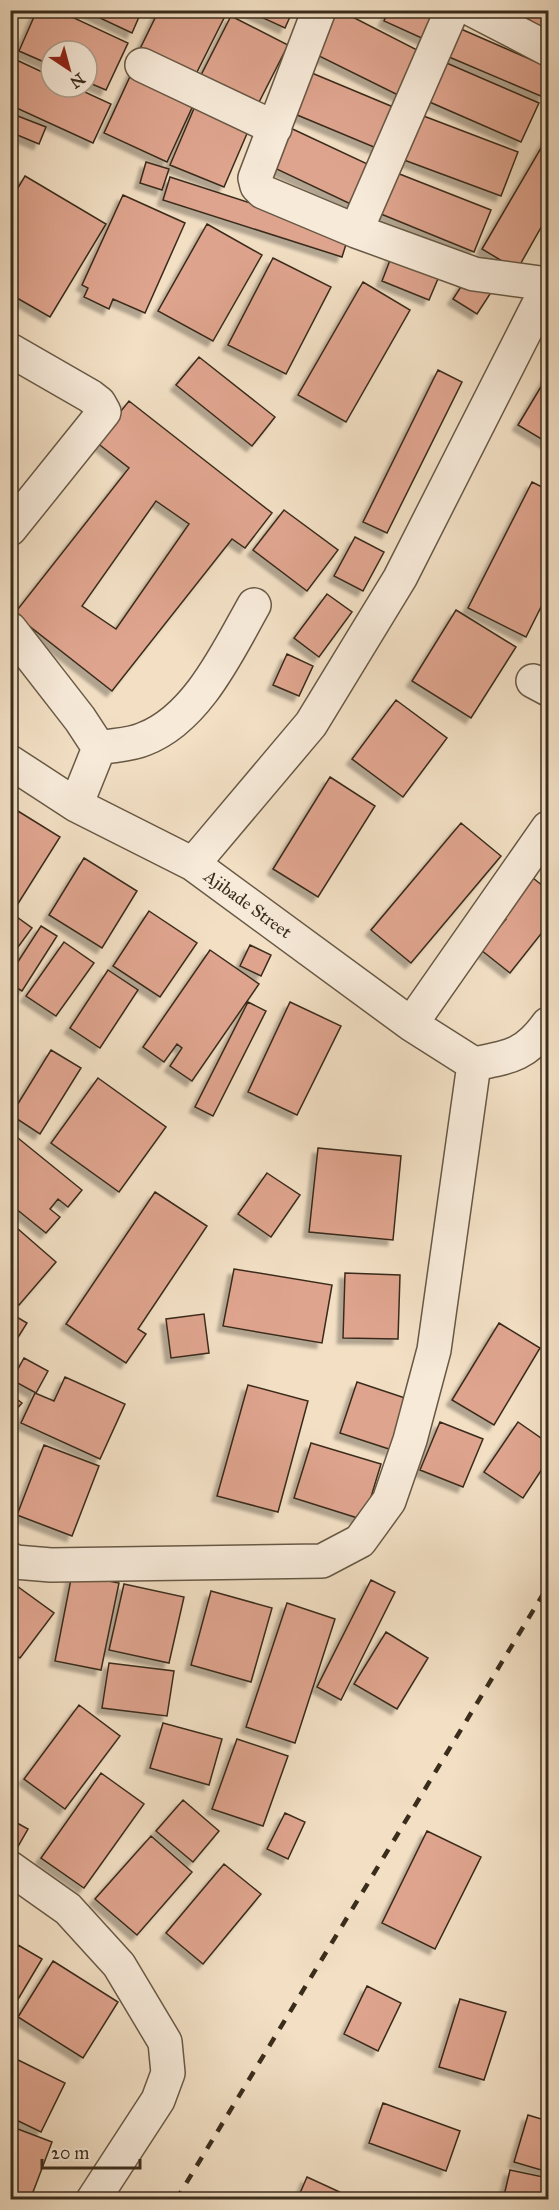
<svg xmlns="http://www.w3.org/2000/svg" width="559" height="2210" viewBox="0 0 559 2210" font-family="'IM FELL Great Primer',serif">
<defs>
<filter id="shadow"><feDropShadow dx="-5.5" dy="5.5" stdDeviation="1.5" flood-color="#0004"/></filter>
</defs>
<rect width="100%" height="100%" fill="#f2dfc4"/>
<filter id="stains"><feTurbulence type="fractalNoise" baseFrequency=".00333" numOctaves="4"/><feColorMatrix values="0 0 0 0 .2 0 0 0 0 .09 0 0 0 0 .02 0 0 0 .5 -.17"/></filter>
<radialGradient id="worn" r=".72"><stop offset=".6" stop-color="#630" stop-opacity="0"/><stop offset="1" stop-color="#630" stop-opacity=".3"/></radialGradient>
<path fill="#dfa48e" stroke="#3a2c1b" stroke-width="1.5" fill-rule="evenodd" filter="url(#shadow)" d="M 37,10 L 57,10 L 128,43 L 106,90 L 87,82 L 87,51 L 51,51 L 51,65 L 19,51 Z
M 83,10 L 142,10 L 132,33 Z
M 159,10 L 213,10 L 225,16 L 192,82 L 137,55 Z
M 246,10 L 293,10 L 285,28 Z
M 333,10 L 339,10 L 423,53 L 400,96 L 311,52 Z
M 389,10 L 437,10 L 426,40 L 384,21 Z
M 528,10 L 548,10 L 548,31 L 524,17 Z
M 231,16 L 288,45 L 254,112 L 197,83 Z
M 454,26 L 548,67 L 548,83 L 543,97 L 442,54 Z
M 10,57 L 51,76 L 51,87 L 74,87 L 111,104 L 93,143 L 10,105 Z
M 442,61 L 539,103 L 521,142 L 425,100 Z
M 133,70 L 196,99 L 167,162 L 104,133 Z
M 307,71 L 398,109 L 381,150 L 290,112 Z
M 198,99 L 252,122 L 224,187 L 170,165 Z
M 10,113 L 46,127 L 39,144 L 10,132 Z
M 421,115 L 518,152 L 501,196 L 404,160 Z
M 284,125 L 376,168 L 357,207 L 266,164 Z
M 548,136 L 548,215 L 517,270 L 482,249 Z
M 146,162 L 169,169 L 162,190 L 140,183 Z
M 397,173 L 491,210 L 474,252 L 381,214 Z
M 25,176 L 106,224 L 50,317 L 10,294 L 10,201 Z
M 170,177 L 349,235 L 342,257 L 163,200 Z
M 123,195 L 185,223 L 145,313 L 113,299 L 109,309 L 84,297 L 88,288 L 82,285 Z
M 207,224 L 262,255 L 213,341 L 158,311 Z
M 392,255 L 440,274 L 429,300 L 382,281 Z
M 273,258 L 331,287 L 286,374 L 228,345 Z
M 466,279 L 490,294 L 477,314 L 453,299 Z
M 363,282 L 410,310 L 346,422 L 298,395 Z
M 199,357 L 275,417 L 252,446 L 176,385 Z
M 438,370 L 462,382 L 387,533 L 363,522 Z
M 548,375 L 548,443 L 518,425 Z
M 129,401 L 272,513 L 245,548 L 232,539 L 112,691 L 14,614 L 129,468 L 96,442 ZM 156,501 L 189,524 L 116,629 L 82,606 Z
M 532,482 L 548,490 L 548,593 L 526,637 L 468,608 Z
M 284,510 L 338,550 L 307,591 L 253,550 Z
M 355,537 L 384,552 L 363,591 L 334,576 Z
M 327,594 L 352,612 L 319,657 L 294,638 Z
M 456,610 L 516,647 L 471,718 L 412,681 Z
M 287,654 L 313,666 L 299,696 L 273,685 Z
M 396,700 L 447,738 L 403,797 L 352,759 Z
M 330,777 L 375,806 L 318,897 L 273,869 Z
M 13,808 L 60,837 L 14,910 L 10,908 L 10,812 Z
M 461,823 L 501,856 L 411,963 L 371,930 Z
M 84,858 L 137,891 L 102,948 L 49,915 Z
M 523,870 L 548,890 L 548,925 L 510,973 L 481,950 L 506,919 L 493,908 Z
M 149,911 L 197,943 L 160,997 L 113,966 Z
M 10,912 L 32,928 L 10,958 Z
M 41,926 L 57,936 L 22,991 L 10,984 L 10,974 Z
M 64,942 L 94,963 L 56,1016 L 26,996 Z
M 250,945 L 271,955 L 261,976 L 240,966 Z
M 210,950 L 259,984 L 192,1081 L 170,1066 L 182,1048 L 177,1044 L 164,1062 L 143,1047 Z
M 108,970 L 138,990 L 100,1048 L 70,1028 Z
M 248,1002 L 266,1011 L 213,1116 L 195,1107 Z
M 290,1002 L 341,1026 L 297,1115 L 248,1092 Z
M 51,1050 L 81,1068 L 40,1134 L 11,1115 Z
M 98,1078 L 166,1127 L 119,1192 L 51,1143 Z
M 13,1134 L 82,1190 L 68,1207 L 58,1199 L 50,1209 L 60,1217 L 46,1233 L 10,1204 L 10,1138 Z
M 318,1148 L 401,1156 L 393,1240 L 309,1232 Z
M 267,1173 L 300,1195 L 271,1237 L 238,1214 Z
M 155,1192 L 207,1226 L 138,1329 L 146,1334 L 126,1363 L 66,1324 Z
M 10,1222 L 56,1262 L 19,1305 L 10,1298 Z
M 234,1269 L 332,1285 L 322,1343 L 223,1326 Z
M 345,1273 L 400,1275 L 398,1339 L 343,1338 Z
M 10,1313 L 27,1323 L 17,1339 L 10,1335 Z
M 204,1314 L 209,1353 L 171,1358 L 166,1319 Z
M 499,1323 L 540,1348 L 494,1425 L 452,1400 Z
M 24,1358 L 48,1371 L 36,1393 L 12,1380 Z
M 65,1377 L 125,1404 L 100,1459 L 21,1423 L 35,1393 L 54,1401 Z
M 357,1382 L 408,1399 L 392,1450 L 340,1433 Z
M 248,1385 L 308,1401 L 278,1512 L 217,1496 Z
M 10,1394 L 22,1403 L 10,1416 Z
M 440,1422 L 483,1439 L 463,1487 L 420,1470 Z
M 518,1422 L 548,1443 L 548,1460 L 523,1498 L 484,1472 Z
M 311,1443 L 381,1464 L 364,1520 L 294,1498 Z
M 44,1445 L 99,1466 L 72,1536 L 17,1515 Z
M 72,1574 L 119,1583 L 101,1670 L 55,1661 Z
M 371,1580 L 395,1592 L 341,1700 L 317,1687 Z
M 10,1581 L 54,1613 L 20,1658 L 10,1651 Z
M 124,1584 L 184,1597 L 169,1663 L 109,1650 Z
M 211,1591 L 272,1608 L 251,1682 L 191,1665 Z
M 287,1603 L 335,1619 L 295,1743 L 246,1727 Z
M 386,1632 L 428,1658 L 397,1709 L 354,1684 Z
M 109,1663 L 174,1671 L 167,1716 L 102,1708 Z
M 79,1705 L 120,1736 L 65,1809 L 24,1779 Z
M 163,1723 L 222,1739 L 209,1785 L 150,1768 Z
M 237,1739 L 288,1756 L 263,1826 L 212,1809 Z
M 101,1773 L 144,1804 L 84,1888 L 41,1858 Z
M 183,1800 L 219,1831 L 193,1862 L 156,1831 Z
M 285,1813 L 305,1822 L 288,1859 L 267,1849 Z
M 10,1819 L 28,1829 L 13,1855 L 10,1854 Z
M 427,1831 L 481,1857 L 435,1949 L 382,1923 Z
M 151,1836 L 192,1872 L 137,1935 L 95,1899 Z
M 224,1864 L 261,1894 L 203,1964 L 166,1933 Z
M 18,1945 L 42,1959 L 11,2011 L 10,1958 Z
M 53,1961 L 118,2002 L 83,2058 L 18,2017 Z
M 367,1986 L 401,2003 L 378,2051 L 344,2034 Z
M 460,1999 L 506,2012 L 484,2080 L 439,2067 Z
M 10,2056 L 65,2083 L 41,2132 L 10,2117 Z
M 383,2103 L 460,2131 L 446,2171 L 369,2143 Z
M 528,2115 L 548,2121 L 548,2172 L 514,2162 Z
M 10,2126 L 52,2142 L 30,2200 L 10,2200 Z
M 510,2170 L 548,2178 L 548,2200 L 503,2200 Z
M 307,2177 L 357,2200 L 297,2200 Z"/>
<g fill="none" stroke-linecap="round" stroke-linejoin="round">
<g stroke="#685945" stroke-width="36">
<path id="minor" d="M 319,10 L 255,178 L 257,186 L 263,192 L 356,231 L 474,274 L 548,284
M 473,10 L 548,49
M 142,65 L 275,128
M 356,231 L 452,10
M 10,350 L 90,396 L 99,403 L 104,412 L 10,529
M 10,629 L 80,719 L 99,748
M 533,681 L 548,689
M 99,748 C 113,745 131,745 144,739 C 197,719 228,651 254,605
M 10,762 L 76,805 L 193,864 L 411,1024 L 474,1064
M 76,805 L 99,748
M 193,864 L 311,724 L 400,578 L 548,286
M 411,1024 L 548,828
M 474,1064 C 510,1057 526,1055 548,1024
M 10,1559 L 15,1562 L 51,1565 L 322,1561 L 360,1541 L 389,1501 L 410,1440 L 434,1350 L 474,1064
M 10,1868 L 68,1909 L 119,1965 L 165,2042 L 168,2073 L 158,2100 L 93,2200"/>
</g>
<use href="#minor" stroke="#f7ead9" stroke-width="33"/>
<path stroke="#3a2c1b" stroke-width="4.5" stroke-dasharray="10 10" stroke-linecap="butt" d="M 176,2200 L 548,1586"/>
</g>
<g text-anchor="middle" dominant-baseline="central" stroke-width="4.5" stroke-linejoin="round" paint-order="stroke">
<g font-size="18" fill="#3a2c1b" stroke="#f7ead9">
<text transform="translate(248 904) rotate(36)">Ajibade Street</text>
</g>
</g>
<rect width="559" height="2210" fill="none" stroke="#f2dfc4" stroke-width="36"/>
<rect x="12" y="12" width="535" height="2186" fill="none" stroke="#3a2c1b" stroke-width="3"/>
<rect x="18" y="18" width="523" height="2174" fill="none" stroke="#3a2c1b" stroke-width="1.5"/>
<g transform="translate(69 69) rotate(144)"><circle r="28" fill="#f7ead9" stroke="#ab9e8d" stroke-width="1.5"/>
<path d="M0-4.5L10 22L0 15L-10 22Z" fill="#8f2418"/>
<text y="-9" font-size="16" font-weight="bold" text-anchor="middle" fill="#3a2c1b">N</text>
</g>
<path d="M42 2159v9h98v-9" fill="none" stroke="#3a2c1b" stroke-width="3"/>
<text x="51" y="2159" font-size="18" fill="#3a2c1b" stroke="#f7ead9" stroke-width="4.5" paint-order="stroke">20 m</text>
<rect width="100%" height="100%" filter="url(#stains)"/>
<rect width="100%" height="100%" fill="url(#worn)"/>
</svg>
